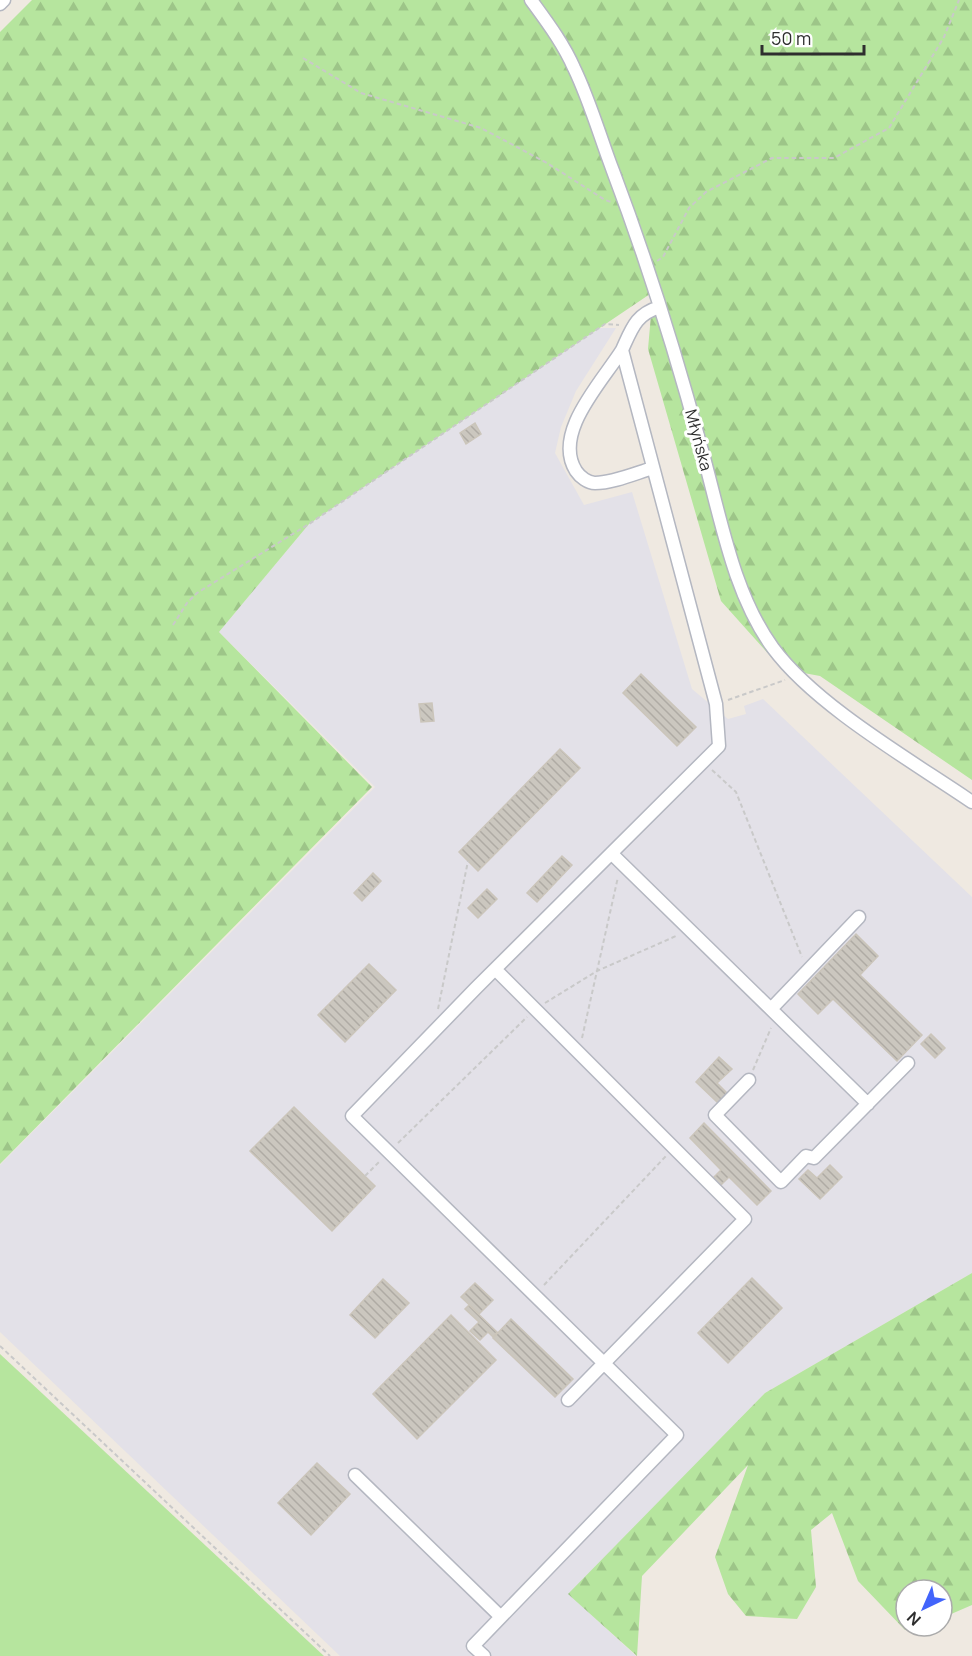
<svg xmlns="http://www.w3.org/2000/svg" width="972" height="1656" viewBox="0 0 972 1656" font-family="Manrope,sans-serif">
<defs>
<pattern id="forest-firs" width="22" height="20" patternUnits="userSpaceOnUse" patternTransform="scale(1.5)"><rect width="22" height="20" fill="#b6e59e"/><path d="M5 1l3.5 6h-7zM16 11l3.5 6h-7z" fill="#9dc588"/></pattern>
<pattern id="building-back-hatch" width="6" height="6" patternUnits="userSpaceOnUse" patternTransform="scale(1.5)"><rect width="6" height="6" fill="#cbc7bf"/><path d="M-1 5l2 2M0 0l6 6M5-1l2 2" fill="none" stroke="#afaba4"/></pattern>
</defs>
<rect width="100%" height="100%" fill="#efe9e1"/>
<path fill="#e3e1e8" d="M 599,328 L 616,328 L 576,391 L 561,427 L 555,453 L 584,505 L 632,492 L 692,689 L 728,719 L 746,714 L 744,706 L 763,699 L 972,897 L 972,1273 L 765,1393 L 569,1594 L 636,1656 L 340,1656 L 0,1332 L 0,1165 L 375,787 L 219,632 L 309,524 Z"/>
<path fill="#b6e59e" d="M 0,1354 L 324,1656 L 0,1656 Z"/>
<path fill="url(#forest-firs)" d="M 32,0 L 972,0 L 972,780 L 820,676 L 782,669 L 721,601 L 648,349 L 653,292 L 309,524 L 219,632 L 372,787 L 0,1164 L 0,32 Z
M 972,1273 L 972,1605 L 942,1618 L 942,1590 L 906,1590 L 906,1626 L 917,1626 L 905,1630 L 858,1581 L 832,1513 L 811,1530 L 816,1587 L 797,1619 L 746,1616 L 728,1594 L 715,1557 L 748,1465 L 642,1576 L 637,1656 L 568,1594 L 765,1393 Z"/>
<path fill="url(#building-back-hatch)" stroke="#cbc5ba" stroke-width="1.5" d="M 475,423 L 481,434 L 466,444 L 460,433 Z
M 641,674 L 696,727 L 677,746 L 623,693 Z
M 432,703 L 434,721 L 421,722 L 419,704 Z
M 560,749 L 580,768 L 478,871 L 459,852 Z
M 562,856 L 572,865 L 537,902 L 527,893 Z
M 373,873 L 381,881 L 362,901 L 354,893 Z
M 487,889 L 497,899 L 478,918 L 468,908 Z
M 856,934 L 878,956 L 860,975 L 922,1035 L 897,1061 L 833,999 L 818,1014 L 798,994 Z
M 369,964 L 396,990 L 345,1042 L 318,1015 Z
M 931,1034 L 945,1048 L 935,1058 L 921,1044 Z
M 719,1057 L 732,1069 L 717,1083 L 727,1093 L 718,1103 L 696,1082 Z
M 294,1107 L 375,1186 L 332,1231 L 250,1151 Z
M 704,1123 L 771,1191 L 757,1205 L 729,1177 L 717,1189 L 710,1181 L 721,1170 L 690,1138 Z
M 830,1165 L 842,1177 L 820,1199 L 799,1179 L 808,1170 L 817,1178 Z
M 752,1278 L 782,1308 L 728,1363 L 698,1333 Z
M 383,1279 L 409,1303 L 375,1338 L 350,1315 Z
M 475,1283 L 493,1300 L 479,1314 L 461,1297 Z
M 469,1305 L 497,1332 L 493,1337 L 488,1332 L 480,1340 L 470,1331 L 479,1322 L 465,1309 Z
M 451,1315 L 496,1360 L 417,1439 L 373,1394 Z
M 511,1319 L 573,1379 L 555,1397 L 493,1338 Z
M 317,1463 L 350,1494 L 311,1535 L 278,1503 Z"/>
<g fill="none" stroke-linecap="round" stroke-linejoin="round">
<g stroke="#b4b7c1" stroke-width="15">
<path id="street" d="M 531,0 C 547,22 563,43 574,68 C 590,101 600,137 613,171 C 647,261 676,354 701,447 C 720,513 732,592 773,648 C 816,706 912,761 972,802
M 0,4 L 4,0
M 622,350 C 602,382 552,433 576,471 C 580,477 588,483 595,483 C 613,483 636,473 653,468
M 612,854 L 868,1104
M 495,969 L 745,1219 L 568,1400
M 771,1009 L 859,917
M 749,1080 L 715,1115 L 781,1182 L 806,1156 L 814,1158 L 908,1063
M 355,1475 L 501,1617
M 484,1656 L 473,1646 L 677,1435 L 352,1116 L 476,988 L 719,746 L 716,704 L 622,350 C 632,328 636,314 660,307"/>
</g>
<path stroke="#c9c9c9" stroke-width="2" stroke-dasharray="4.5 3" stroke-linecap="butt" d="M 303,58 L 361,93 L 481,128 L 547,163 L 605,200 L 611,202
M 657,261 L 663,257 L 689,208 L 706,192 L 772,158 L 834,158 L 889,128 L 944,37 L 959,0
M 173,625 L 187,603 L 197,593 L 309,524 L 605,324 L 619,325
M 728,700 L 785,680
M 712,770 L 736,792 L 802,957
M 545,1003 L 597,971 L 676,936
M 438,1009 L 468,861
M 582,1038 L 618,877
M 753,1070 L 771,1028
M 398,1143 L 527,1017
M 365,1176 L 379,1162
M 544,1285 L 666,1156
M 0,1346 L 330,1656"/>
<use href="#street" stroke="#fff" stroke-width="12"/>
</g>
<g text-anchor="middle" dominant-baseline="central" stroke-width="6" stroke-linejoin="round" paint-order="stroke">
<g font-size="16" fill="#2e2e2e" stroke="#fff">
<text transform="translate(699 440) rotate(75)">Młyńska</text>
</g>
</g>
<g transform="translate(924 1608) rotate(224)"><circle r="28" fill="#ffffff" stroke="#ababab" stroke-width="1.5"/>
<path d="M0-4.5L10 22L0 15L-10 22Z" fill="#4264fb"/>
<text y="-9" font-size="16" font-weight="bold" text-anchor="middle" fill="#2e2e2e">N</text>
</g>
<path d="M762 45v9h102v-9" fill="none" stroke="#2e2e2e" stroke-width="3"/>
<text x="771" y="45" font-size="18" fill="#2e2e2e" stroke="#ffffff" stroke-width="4.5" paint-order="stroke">50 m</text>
</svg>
